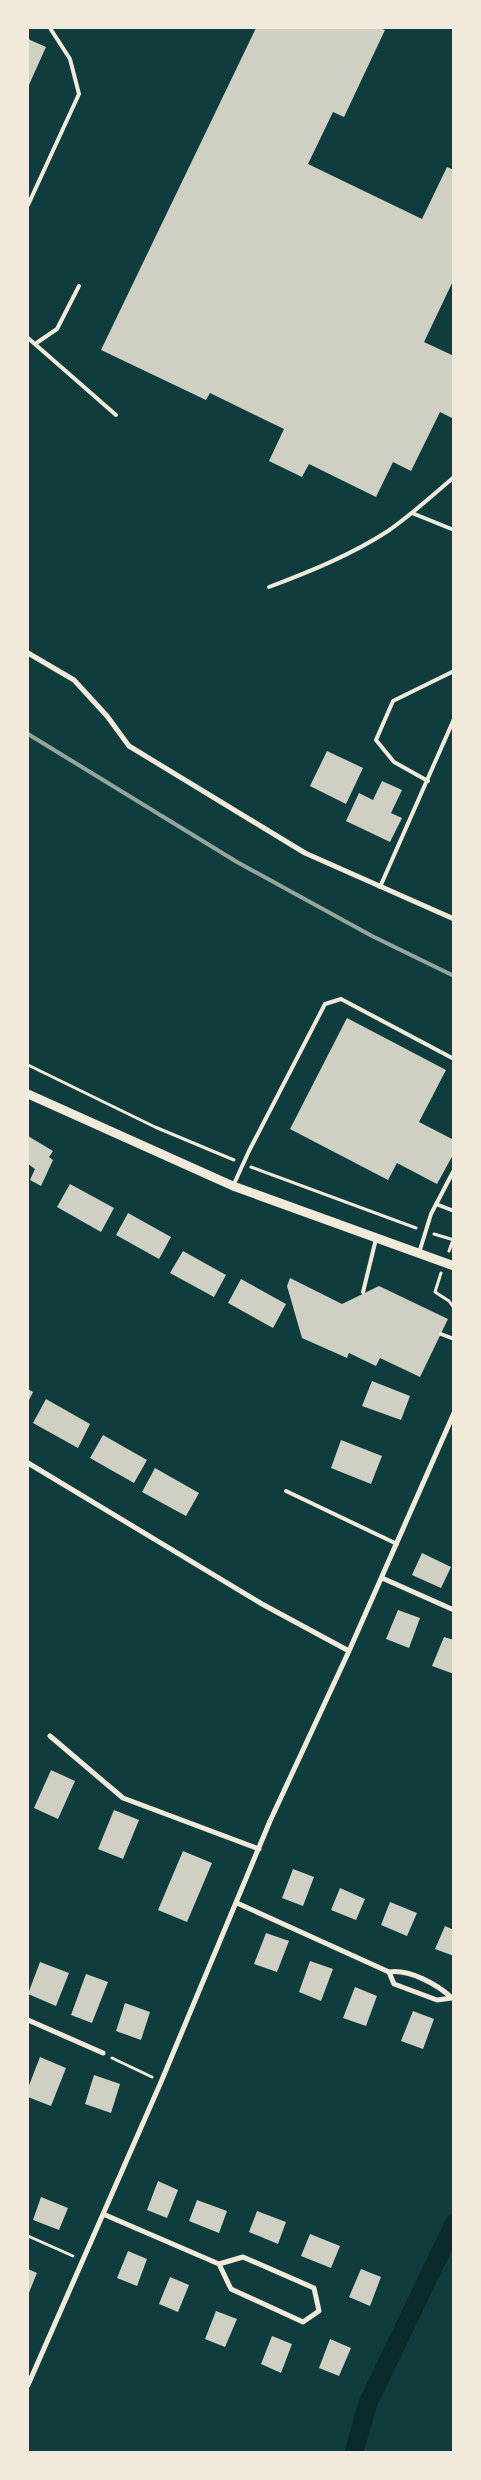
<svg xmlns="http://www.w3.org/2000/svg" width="481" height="2480" viewBox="0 0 481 2480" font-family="Jost,sans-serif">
<rect width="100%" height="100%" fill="#0f3d3e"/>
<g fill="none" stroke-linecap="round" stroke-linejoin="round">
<path stroke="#0a2a2b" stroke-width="19" d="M 354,2452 L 368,2403 L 454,2224"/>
</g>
<path fill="#cfcfc3" d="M 256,28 L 380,28 L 385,30 L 344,117 L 333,112 L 308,164 L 422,219 L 447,167 L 454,170 L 454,279 L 424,342 L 454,356 L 454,419 L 440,412 L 411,471 L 393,462 L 376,497 L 309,464 L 302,477 L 269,461 L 284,429 L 210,393 L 206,400 L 101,350 Z
M 28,39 L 46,47 L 28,87 Z
M 327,751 L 363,768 L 346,804 L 310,786 Z
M 382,781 L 402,790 L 391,813 L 402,818 L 390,842 L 346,821 L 359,793 L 373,800 Z
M 347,1018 L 446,1070 L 419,1122 L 454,1140 L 454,1153 L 437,1184 L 397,1163 L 388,1180 L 290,1129 Z
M 28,1136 L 53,1151 L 49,1157 L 53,1160 L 41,1186 L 30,1180 L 35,1169 L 28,1164 Z
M 70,1184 L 114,1208 L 101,1232 L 57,1207 Z
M 128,1213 L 171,1237 L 159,1259 L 116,1235 Z
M 183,1251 L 226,1275 L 214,1297 L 170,1273 Z
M 290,1278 L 342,1304 L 379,1286 L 448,1319 L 420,1377 L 380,1358 L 376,1366 L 349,1353 L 347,1358 L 302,1338 L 287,1286 Z
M 241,1279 L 286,1304 L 273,1328 L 228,1303 Z
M 372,1381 L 410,1396 L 401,1420 L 362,1406 Z
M 28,1389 L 33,1392 L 28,1402 Z
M 46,1399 L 90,1424 L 78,1448 L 33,1423 Z
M 103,1435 L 147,1460 L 134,1483 L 90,1458 Z
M 341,1440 L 382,1456 L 371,1484 L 331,1468 Z
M 155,1468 L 199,1493 L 186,1516 L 142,1492 Z
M 422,1553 L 451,1567 L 441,1588 L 412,1575 Z
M 398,1610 L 420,1618 L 409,1648 L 386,1639 Z
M 444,1637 L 454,1640 L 454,1674 L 432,1666 Z
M 51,1770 L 75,1781 L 58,1819 L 34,1808 Z
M 114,1810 L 139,1820 L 123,1859 L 98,1849 Z
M 183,1851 L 212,1863 L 187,1922 L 158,1910 Z
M 293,1869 L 314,1877 L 303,1906 L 282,1898 Z
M 340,1888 L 365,1899 L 356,1920 L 331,1910 Z
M 390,1902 L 417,1913 L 407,1936 L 381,1925 Z
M 445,1926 L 454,1930 L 454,1956 L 435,1949 Z
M 266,1933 L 289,1941 L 277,1972 L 254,1964 Z
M 310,1961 L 333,1969 L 321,2001 L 299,1992 Z
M 40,1962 L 69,1973 L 56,2006 L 28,1994 Z
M 86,1974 L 108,1982 L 92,2023 L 71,2015 Z
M 355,1987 L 377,1996 L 366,2026 L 343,2018 Z
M 125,2003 L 150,2012 L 141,2040 L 116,2031 Z
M 413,2011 L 434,2019 L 423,2049 L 401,2041 Z
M 40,2057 L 66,2068 L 51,2106 L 28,2097 L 28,2088 Z
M 94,2075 L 120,2084 L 111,2113 L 85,2104 Z
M 158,2181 L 178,2190 L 167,2218 L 147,2210 Z
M 41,2197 L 68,2208 L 59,2230 L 33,2220 Z
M 197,2200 L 227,2211 L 219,2233 L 189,2221 Z
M 257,2211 L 286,2222 L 278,2244 L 249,2232 Z
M 310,2234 L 340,2246 L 331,2268 L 301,2256 Z
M 128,2251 L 147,2259 L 137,2286 L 117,2278 Z
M 28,2269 L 37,2273 L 28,2295 Z
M 361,2269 L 381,2277 L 370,2306 L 349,2297 Z
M 170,2277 L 189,2285 L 178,2312 L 159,2304 Z
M 216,2311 L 237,2319 L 225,2347 L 205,2339 Z
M 272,2336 L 292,2344 L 281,2373 L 261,2364 Z
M 330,2339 L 351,2348 L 339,2376 L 319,2368 Z"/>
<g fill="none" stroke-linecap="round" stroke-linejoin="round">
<path stroke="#f1e9da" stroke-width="3" d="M 28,1065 L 155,1127 L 234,1160
M 251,1167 L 416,1228
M 434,1234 L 454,1240
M 449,1251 L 453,1240
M 441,1273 L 435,1292 L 449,1301 L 454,1308
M 112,2058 L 152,2077
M 28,2236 L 73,2256"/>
<path stroke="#f1e9da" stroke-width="4" d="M 28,205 L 79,94 L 70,59 L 50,28
M 28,338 L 116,415
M 35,344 L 57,329 L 79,286
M 412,513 L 454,530
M 269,587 C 309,572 351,555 388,531 C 411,515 432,496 454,477
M 428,781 L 394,762 L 376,740 L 393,701 L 454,671
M 380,887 L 454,719
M 233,1186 L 249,1151 L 325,1004 L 341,999 L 454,1059
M 436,1204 L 454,1211
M 419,1253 L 431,1214 L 454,1170
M 363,1292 L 376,1239
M 441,1334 L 454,1339
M 286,1491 L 397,1544"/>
<path stroke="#f1e9da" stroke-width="5" d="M 28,653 L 74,680 L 107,716 L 129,746 L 305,853 L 454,919
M 28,1463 L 262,1604 L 349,1651
M 382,1578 L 454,1610
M 50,1736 L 123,1798 L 259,1849
M 237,1903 L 389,1972 L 394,1984 L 437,2000 L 452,1998 C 437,1984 409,1969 389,1972
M 28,2020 L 103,2053
M 103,2214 L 219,2264 L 243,2257 L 314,2288 L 319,2311 L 303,2322 L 231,2289 L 219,2264
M 28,2385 L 161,2082 L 270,1821 L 349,1651 L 454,1413"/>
<path stroke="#f1e9da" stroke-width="9" d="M 28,1094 L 233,1186 L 454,1266"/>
<path stroke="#97a49c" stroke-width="4" d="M 28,734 L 237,862 L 372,936 L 454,976"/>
</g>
<rect width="481" height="2480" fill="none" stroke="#f1e9da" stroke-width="58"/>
</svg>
